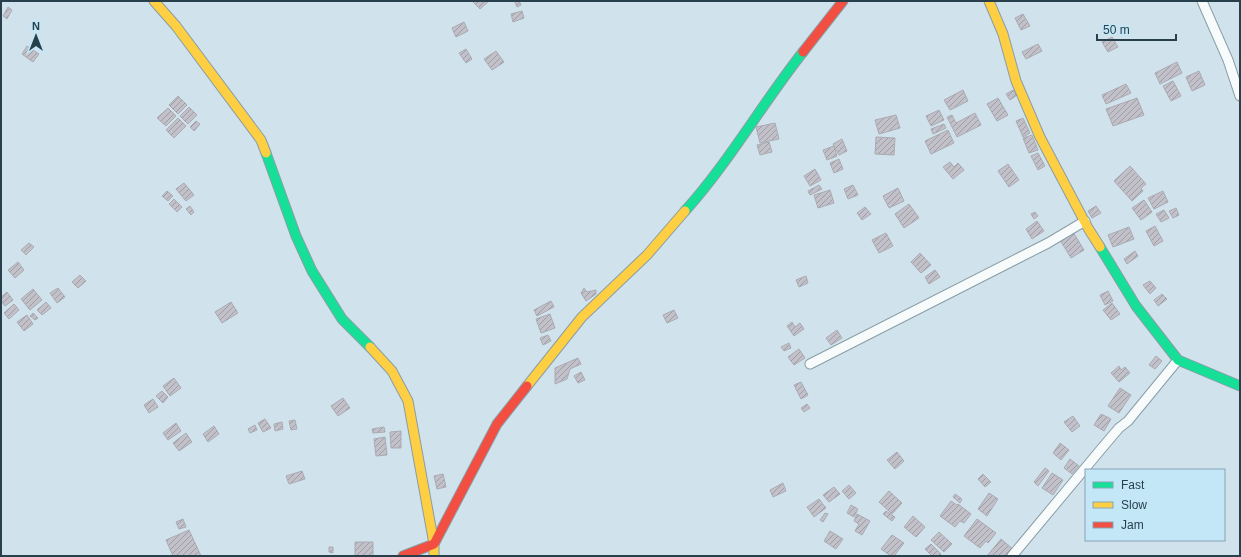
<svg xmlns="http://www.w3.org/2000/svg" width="1241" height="557" viewBox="0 0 1241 557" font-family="Arial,sans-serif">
<defs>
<pattern id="building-hatch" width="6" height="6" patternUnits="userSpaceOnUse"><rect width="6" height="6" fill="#c2c0c9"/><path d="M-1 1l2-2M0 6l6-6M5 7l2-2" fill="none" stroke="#9e9da5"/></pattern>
</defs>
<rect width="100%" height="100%" fill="#d0e3ec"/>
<path fill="url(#building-hatch)" stroke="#abaab2" d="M 472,1 L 489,1 L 480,9 Z
M 519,1 L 521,5 L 517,7 L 515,2 Z
M 8,7 L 12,10 L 7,19 L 3,16 Z
M 522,11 L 524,18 L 513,22 L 511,14 Z
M 1023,14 L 1030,26 L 1021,30 L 1015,18 Z
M 464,22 L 468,31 L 456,37 L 452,28 Z
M 1112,37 L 1118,47 L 1108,52 L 1102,42 Z
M 1038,44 L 1042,51 L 1026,59 L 1022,52 Z
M 27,46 L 39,54 L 33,62 L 22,54 Z
M 466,49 L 472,59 L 466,63 L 459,53 Z
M 496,51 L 504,62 L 492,70 L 484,59 Z
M 1177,62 L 1182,73 L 1160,84 L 1155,73 Z
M 1199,71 L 1205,85 L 1192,91 L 1186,77 Z
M 1173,81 L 1181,96 L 1171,101 L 1163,86 Z
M 1126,84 L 1131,93 L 1106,104 L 1102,95 Z
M 963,90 L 968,101 L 950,110 L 944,100 Z
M 1013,90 L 1017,95 L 1010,100 L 1006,94 Z
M 178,96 L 187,105 L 178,114 L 169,105 Z
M 998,98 L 1008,115 L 997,121 L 987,104 Z
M 1137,98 L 1144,115 L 1113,126 L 1106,109 Z
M 189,107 L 197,115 L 188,124 L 180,116 Z
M 168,108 L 176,116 L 166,126 L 157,118 Z
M 939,110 L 944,120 L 931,126 L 926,116 Z
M 975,113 L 981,125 L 957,137 L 947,117 L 952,115 L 956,123 Z
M 896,115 L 900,128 L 879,134 L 875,120 Z
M 178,118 L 186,126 L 174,138 L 166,130 Z
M 1023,118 L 1030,133 L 1023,137 L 1016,121 Z
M 196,121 L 200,124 L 194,131 L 190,127 Z
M 775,123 L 779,139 L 760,143 L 756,127 Z
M 944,124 L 946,128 L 933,134 L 931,129 Z
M 948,130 L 954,143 L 931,154 L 925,141 Z
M 1032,135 L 1038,150 L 1029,153 L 1023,138 Z
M 876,137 L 895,138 L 894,155 L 875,154 Z
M 842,139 L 847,151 L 839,155 L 833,144 Z
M 769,142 L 772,152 L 760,155 L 757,145 Z
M 834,146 L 837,156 L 827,160 L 823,150 Z
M 1038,153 L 1045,166 L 1038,170 L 1031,156 Z
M 839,159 L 843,169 L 834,173 L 830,163 Z
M 950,162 L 954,167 L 958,163 L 964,170 L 953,179 L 943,167 Z
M 1008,164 L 1019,180 L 1009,187 L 998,171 Z
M 1130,166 L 1146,184 L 1141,188 L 1143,191 L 1132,201 L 1114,181 Z
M 815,169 L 821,180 L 810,186 L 804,176 Z
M 184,183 L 194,195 L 186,201 L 176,189 Z
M 819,185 L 822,189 L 810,195 L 808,191 Z
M 853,185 L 858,195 L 848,199 L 844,189 Z
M 898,188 L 904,201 L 889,208 L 883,196 Z
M 830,190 L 834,203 L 818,208 L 814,195 Z
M 167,191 L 173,196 L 168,201 L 162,196 Z
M 1163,191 L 1168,202 L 1154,209 L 1148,198 Z
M 174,199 L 182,207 L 177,212 L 169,204 Z
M 1144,200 L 1152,212 L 1141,220 L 1132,208 Z
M 909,204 L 919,218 L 904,228 L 895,214 Z
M 190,206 L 194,212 L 191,215 L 186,209 Z
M 1096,206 L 1101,213 L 1092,218 L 1088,211 Z
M 865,207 L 871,214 L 862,220 L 857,213 Z
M 1176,208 L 1179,215 L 1173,218 L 1169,211 Z
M 1164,210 L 1169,218 L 1161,222 L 1156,214 Z
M 1035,212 L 1038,216 L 1034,219 L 1031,214 Z
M 1037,221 L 1044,231 L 1032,239 L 1026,229 Z
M 1155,226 L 1163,241 L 1154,246 L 1146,231 Z
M 1129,227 L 1134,239 L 1113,247 L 1108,235 Z
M 1073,232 L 1084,250 L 1071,258 L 1060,240 Z
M 886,233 L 893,246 L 879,253 L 872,240 Z
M 29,243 L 34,247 L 26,255 L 21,250 Z
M 1135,251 L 1138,256 L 1127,264 L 1124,259 Z
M 920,253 L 931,265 L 921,273 L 911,262 Z
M 18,262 L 24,270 L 15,278 L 8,270 Z
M 935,270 L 940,277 L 929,284 L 925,277 Z
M 80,275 L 86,281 L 78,288 L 72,282 Z
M 806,276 L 808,283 L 799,287 L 796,280 Z
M 1150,281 L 1156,288 L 1150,294 L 1143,285 Z
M 58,288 L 65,297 L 57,303 L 50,293 Z
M 584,288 L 587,292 L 596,290 L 596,294 L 586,301 L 581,293 Z
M 33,289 L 42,300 L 30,310 L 21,299 Z
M 1108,291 L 1113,301 L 1105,305 L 1100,295 Z
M 7,292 L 13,300 L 5,306 L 1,301 L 1,297 Z
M 1162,294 L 1167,299 L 1158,306 L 1154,300 Z
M 551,301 L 554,307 L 537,316 L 534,310 Z
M 46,302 L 51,308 L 42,315 L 37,310 Z
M 231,302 L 238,313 L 222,323 L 215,312 Z
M 1112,303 L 1120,314 L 1111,320 L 1103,310 Z
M 14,304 L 19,310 L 9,319 L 4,313 Z
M 674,310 L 678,318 L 667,323 L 663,315 Z
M 33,313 L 38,318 L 35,320 L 30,316 Z
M 550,314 L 555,328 L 541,333 L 536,319 Z
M 27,315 L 33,324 L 24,331 L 17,322 Z
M 792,322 L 795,327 L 800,323 L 804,329 L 794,336 L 787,326 Z
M 837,330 L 842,338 L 831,345 L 826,338 Z
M 548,335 L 551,341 L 543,345 L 540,338 Z
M 789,343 L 791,348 L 784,351 L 781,347 Z
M 799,349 L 805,358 L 794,365 L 788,357 Z
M 1156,356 L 1162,361 L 1155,369 L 1149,365 Z
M 578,358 L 581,364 L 570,369 L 567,379 L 555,384 L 555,368 Z
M 1119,366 L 1121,370 L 1125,367 L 1130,373 L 1119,382 L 1111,373 Z
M 581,372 L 585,380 L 578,383 L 574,376 Z
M 174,378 L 181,388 L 170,396 L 163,386 Z
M 801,382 L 808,395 L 801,399 L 794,385 Z
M 1120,388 L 1131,395 L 1119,413 L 1108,406 Z
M 162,391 L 168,397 L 163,403 L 156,396 Z
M 343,398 L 350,408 L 338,416 L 331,406 Z
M 153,399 L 158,407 L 149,413 L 144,405 Z
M 807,404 L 810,408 L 804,412 L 801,408 Z
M 1101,414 L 1111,419 L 1104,431 L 1094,425 Z
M 1073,416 L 1080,426 L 1072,432 L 1064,422 Z
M 265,419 L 271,428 L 263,432 L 258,423 Z
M 295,420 L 297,429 L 291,430 L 289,421 Z
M 282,422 L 283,429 L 275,431 L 274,424 Z
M 176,423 L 181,431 L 168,440 L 163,433 Z
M 255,425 L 257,430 L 250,433 L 248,429 Z
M 214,426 L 219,434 L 208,442 L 203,434 Z
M 384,427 L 385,432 L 373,433 L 372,429 Z
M 401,431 L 401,448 L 391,448 L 390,432 Z
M 186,433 L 192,442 L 179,451 L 173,443 Z
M 385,437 L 387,455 L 376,456 L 374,439 Z
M 1060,443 L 1069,450 L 1061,460 L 1053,453 Z
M 897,452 L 904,461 L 895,469 L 887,460 Z
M 1070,459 L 1079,466 L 1072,474 L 1064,468 Z
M 1045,468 L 1049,471 L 1038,486 L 1034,482 Z
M 302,471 L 305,479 L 289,484 L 286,476 Z
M 1052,473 L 1063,480 L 1053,495 L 1042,488 Z
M 443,474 L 446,487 L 437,489 L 434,476 Z
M 983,474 L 991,482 L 985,487 L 978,479 Z
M 783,483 L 786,491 L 773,497 L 770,490 Z
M 849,485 L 856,493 L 849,499 L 842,491 Z
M 834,487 L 840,494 L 829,502 L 823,495 Z
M 889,491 L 902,503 L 892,514 L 879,502 Z
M 989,493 L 998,499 L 987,516 L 978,509 Z
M 955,494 L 962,499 L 960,503 L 953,497 Z
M 819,499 L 826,508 L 814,517 L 807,507 Z
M 951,501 L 957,505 L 958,504 L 971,514 L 964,523 L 960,521 L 955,527 L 940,516 Z
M 851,505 L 858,509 L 854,517 L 847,513 Z
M 886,511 L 895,517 L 892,521 L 883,514 Z
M 825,513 L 828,514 L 823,522 L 820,520 Z
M 857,514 L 870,521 L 862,535 L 855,531 L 859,524 L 854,521 Z
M 913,516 L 925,527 L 916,537 L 904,527 Z
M 183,519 L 186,527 L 179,529 L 176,522 Z
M 977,519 L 996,533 L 988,543 L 986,541 L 980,548 L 964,536 Z
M 189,530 L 201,556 L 173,556 L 166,540 Z
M 830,531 L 843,539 L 836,549 L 824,541 Z
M 939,532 L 952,544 L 944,552 L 931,540 Z
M 892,535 L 904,543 L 894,556 L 891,556 L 881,549 Z
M 1001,539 L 1014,550 L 1008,556 L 987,556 Z
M 355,542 L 373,542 L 373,556 L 355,556 Z
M 931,544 L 941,554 L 939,556 L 932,556 L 925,549 Z
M 329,547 L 333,547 L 333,553 L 329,552 Z"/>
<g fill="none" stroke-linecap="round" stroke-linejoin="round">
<g stroke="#899da6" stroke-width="11">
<path id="street" d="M 1202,1 L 1228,60 L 1240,96
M 810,364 L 1048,243 L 1085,221
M 1012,556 L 1102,448 L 1119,428 L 1128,421 L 1178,360"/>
</g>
<g stroke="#899da6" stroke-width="11">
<path id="fast" d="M 266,153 L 296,236 L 312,271 L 342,319 L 370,347
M 685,211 C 729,162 762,104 803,52
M 1100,247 L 1136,306 L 1178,360 L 1240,386"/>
</g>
<g stroke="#899da6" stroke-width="11">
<path id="slow" d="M 154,1 L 176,26 L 261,140 L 266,153
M 989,1 L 1003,34 L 1016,81 L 1040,137 L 1088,228 L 1100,247
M 370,347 L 392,371 L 408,401 L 434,544 L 434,556
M 527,386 L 582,317 L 647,255 L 685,211"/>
</g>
<g stroke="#899da6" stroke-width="11">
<path id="jam" d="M 803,52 L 843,1
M 403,556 L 434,544 L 497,424 L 527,386"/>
</g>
<use href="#street" stroke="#f8fbfc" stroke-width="9"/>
<use href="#fast" stroke="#16e098" stroke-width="9"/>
<use href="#slow" stroke="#ffcf43" stroke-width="9"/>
<use href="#jam" stroke="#f24e42" stroke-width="9"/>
</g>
<rect width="1241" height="557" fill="none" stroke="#27404c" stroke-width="4"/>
<rect x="1085" y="469" width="140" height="72" fill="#c4e7f8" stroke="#85a4b3"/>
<rect x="1093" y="482" width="20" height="6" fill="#16e098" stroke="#85a4b3"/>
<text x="1121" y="489" font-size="12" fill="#27404c">Fast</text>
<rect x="1093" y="502" width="20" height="6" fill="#ffcf43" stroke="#85a4b3"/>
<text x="1121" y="509" font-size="12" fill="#27404c">Slow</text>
<rect x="1093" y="522" width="20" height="6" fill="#f24e42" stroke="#85a4b3"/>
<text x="1121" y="529" font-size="12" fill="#27404c">Jam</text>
<g transform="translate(36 36)" stroke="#c4e7f8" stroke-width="3" paint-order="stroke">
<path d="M0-3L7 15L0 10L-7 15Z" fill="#27404c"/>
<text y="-6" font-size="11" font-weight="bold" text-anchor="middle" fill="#27404c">N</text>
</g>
<path d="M1097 34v6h79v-6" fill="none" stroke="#27404c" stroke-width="2"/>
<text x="1103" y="34" font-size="12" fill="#27404c" stroke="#c4e7f8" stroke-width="3" paint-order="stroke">50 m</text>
</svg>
